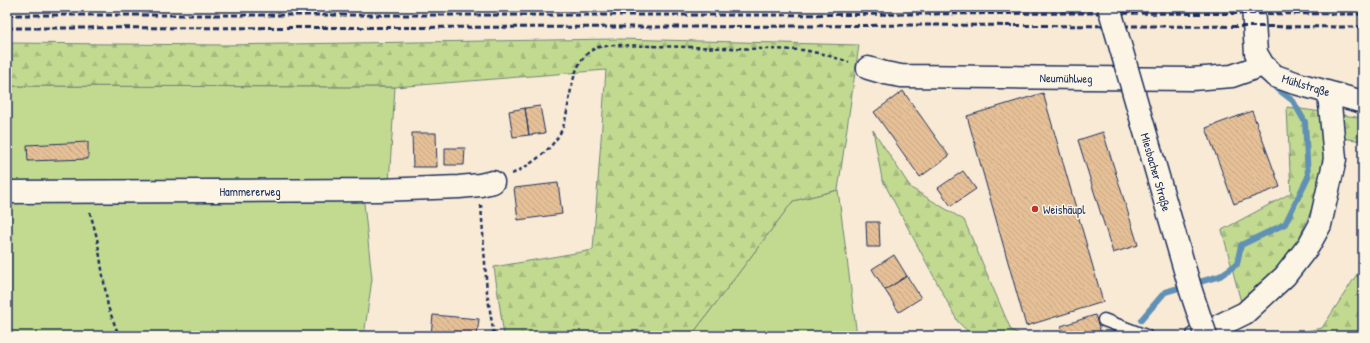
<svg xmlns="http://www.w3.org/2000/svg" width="1370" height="343" viewBox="0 0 1370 343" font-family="'Patrick Hand',sans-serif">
<defs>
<pattern id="forest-firs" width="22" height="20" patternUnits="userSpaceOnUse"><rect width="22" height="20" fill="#c2da90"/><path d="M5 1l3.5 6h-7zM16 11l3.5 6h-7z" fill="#a6bb7f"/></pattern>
<pattern id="building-back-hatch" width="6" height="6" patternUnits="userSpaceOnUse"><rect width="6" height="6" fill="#e6c097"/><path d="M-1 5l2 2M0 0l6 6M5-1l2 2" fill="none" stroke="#c5a585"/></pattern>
</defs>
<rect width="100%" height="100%" fill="#f8ead5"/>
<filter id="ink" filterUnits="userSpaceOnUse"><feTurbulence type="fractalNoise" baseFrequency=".025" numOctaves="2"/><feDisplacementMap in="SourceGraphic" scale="8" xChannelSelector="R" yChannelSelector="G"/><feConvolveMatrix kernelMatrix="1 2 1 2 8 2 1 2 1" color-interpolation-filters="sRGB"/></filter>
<g filter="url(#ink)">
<path fill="#c2da90" stroke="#6e8477" d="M 7,86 L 395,87 L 389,184 L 362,184 L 372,279 L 364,336 L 7,336 Z
M 838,190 L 857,336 L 691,336 L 793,201 Z"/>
<path fill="url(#forest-firs)" stroke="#6e8477" d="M 618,39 L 859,45 L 838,190 L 793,201 L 691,336 L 504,336 L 494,267 L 593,250 L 606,70 L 395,87 L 7,86 L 7,43 L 222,45 Z
M 1287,107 L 1363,118 L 1363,141 L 1342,138 L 1289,262 L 1241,302 L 1222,230 L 1291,193 Z
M 873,130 L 911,188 L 964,220 L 1011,330 L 1024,336 L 973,336 L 958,322 L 882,179 Z
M 1363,265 L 1363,336 L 1281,336 L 1322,328 Z"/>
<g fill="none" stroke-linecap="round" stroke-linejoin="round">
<path stroke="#6091b5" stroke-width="6" d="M 1141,320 L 1165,292 L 1220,276 L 1237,264 L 1241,245 L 1285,224 L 1308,177 L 1305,122 L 1293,101 L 1271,84"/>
</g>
<path fill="url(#building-back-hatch)" stroke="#1b2f5e" d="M 903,91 L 949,156 L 920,177 L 874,112 Z
M 1043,93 L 1103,302 L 1026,326 L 967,116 Z
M 540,106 L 545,133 L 529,135 L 525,108 Z
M 525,108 L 529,135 L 513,137 L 509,111 Z
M 1252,111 L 1280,187 L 1234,204 L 1206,128 Z
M 1103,132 L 1138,245 L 1113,253 L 1078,140 Z
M 412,133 L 436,133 L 437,167 L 413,167 Z
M 88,142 L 88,159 L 28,161 L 27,145 Z
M 445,148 L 465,148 L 464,165 L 445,165 Z
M 963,171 L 976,189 L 951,206 L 938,188 Z
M 558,183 L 562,214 L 518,220 L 514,188 Z
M 866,222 L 879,222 L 880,247 L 867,247 Z
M 894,255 L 907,276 L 885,290 L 872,269 Z
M 907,276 L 921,298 L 899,312 L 885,290 Z
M 433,315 L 479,319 L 477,336 L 431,335 Z
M 1095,315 L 1102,336 L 1064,336 L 1061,326 Z"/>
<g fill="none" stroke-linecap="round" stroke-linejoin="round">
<g stroke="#1b2f5e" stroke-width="15">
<path id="service" d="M 1104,320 L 1146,336"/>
</g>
<g stroke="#1b2f5e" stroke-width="25">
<path id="minor" d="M 1253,7 L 1256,53 L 1263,65 L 1275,76 L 1295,83 L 1363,102
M 868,68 L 885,73 L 901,76 L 1192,79 L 1232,76 L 1263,65
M 7,192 L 380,190 L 459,187 L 480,185 L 493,182
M 1198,336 L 1245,313 L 1285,276 L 1309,245 L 1320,225 L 1335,159 L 1329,93"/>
</g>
<path stroke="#1b2f5e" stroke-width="2.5" stroke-dasharray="4 3" stroke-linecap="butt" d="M 512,174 C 532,164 554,149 563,127 C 572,103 568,57 599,47 C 604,46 609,46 614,45 L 803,50 L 823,54 L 849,62
M 481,205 L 487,292 L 494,336
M 90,212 L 97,238 L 108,307 L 119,336"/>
<use href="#service" stroke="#fcf5e5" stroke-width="12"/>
<use href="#minor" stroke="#fcf5e5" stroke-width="22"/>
<path stroke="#1b2f5e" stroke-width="3" stroke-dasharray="6 3" stroke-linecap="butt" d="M 647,7 L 675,10
M 7,15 L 762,15 L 1078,13 L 1363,14
M 7,28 L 686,27 L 914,25 L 1363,27"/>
<g stroke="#1b2f5e" stroke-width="25" stroke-linecap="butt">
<path id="secondary-bridge" d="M 1109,7 L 1191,291 L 1206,336"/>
</g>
<use href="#secondary-bridge" stroke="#fcf5e5" stroke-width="22"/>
</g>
</g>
<circle fill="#c8321e" stroke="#fcf5e5" stroke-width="1.5" cx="1035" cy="209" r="4"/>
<g text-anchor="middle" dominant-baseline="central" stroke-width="3" stroke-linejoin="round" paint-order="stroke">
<g font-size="12" fill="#1b2f5e" stroke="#fcf5e5">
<text transform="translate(1066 78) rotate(1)">Neumühlweg</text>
<text transform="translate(1306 85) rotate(17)">Mühlstraße</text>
<text transform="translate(1156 172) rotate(74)">Miesbacher Straße</text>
<text x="250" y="191">Hammererweg</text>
</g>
<g font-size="12" fill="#1b2f5e" stroke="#fcf5e5" text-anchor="start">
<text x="1043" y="209">Weishäupl</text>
</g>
</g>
<rect width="1370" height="343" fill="none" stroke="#fcf5e5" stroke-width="24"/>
<rect x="12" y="12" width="1346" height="319" fill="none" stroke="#1b2f5e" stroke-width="1.5" filter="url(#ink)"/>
</svg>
